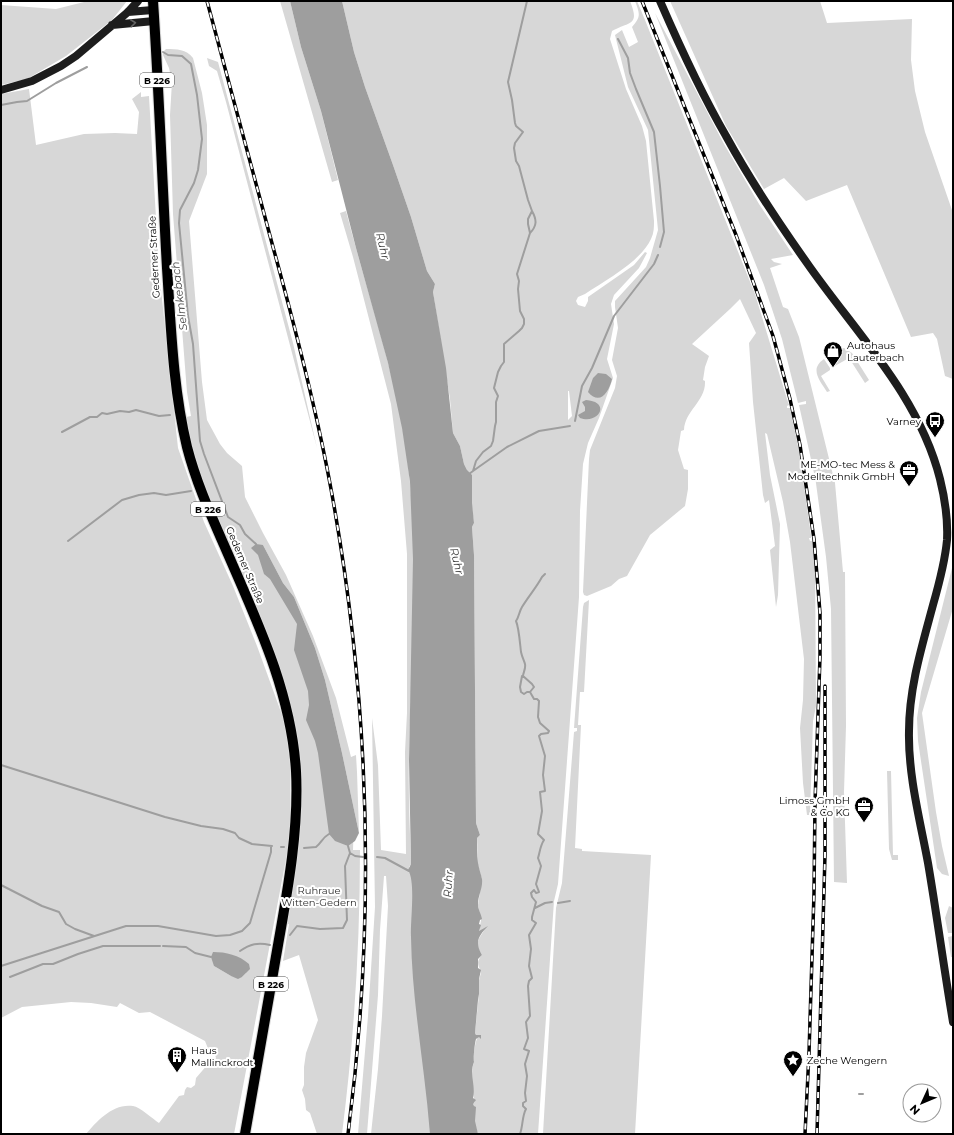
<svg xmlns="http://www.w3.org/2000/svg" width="954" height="1135" viewBox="0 0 954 1135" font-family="Montserrat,sans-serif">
<rect width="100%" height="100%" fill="#fff"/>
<path fill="#d7d7d7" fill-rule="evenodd" d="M 88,1 L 127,1 L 112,20 L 66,56 L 27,79 L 1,85 L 1,5 L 56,9 Z
M 280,1 L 290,1 L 301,47 L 321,111 L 338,180 L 332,182 Z
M 342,1 L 630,1 C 640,26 630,21 612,31 L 610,39 L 626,89 L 642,126 L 646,141 L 654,221 C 654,227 654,233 651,239 C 640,262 606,280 585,294 L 578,297 L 576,301 L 578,305 L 585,307 L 588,301 L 588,297 L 634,265 L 645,252 L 647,253 L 639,268 L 614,295 L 611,304 L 614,324 L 607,359 L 613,378 L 599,418 L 588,443 L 583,464 L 580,511 L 579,597 L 558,884 L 554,901 L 538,1134 L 478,1134 L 475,1125 L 473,1103 L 475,1102 C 472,1095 471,1069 474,1062 C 473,1056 475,1041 478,1037 L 481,1037 L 476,1035 L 475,1033 L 479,994 L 479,980 L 481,973 C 479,965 475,963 482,955 C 474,942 479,939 485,929 L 479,932 L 481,920 L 478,905 L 482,879 L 478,865 L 477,838 L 480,835 L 476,823 L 474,555 L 472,527 L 474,523 L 467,470 L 464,464 L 460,446 L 453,433 L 450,399 L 433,292 L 435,284 L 427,271 L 411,217 L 393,165 L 365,87 L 354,52 ZM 569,391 L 572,416 L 568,420 L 568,391 Z
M 635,1 L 637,1 L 645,20 L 755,294 L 787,399 L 789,405 L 787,406 L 787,408 L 790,408 L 799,451 L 811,535 L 811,538 L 809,538 L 810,541 L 812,541 L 815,559 L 816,706 L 813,721 L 810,815 L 807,815 L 803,783 L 800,728 L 803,700 L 804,659 L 790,542 L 783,502 L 767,434 L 765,433 L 770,475 L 780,524 L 778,595 L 776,607 L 770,550 L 775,546 L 769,500 L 765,503 L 763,495 L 753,402 L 749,343 L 756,333 L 740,299 L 730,309 L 692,344 L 709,356 L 705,367 L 703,380 L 705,381 C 706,401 685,410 684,430 L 681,431 L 678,450 L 684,469 L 688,470 L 688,489 L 685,506 L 650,535 L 627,576 L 619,579 L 611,586 L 587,596 L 584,595 L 583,592 L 589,459 L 590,450 L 615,388 L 617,376 L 612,360 L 618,328 L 615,307 L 615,301 L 646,267 L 650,258 L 658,230 L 648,130 L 628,87 L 615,35 L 622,30 L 629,47 L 638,42 L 632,27 C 641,17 640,14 635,1 Z
M 670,1 L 820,1 L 827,23 L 912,19 L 911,60 L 915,91 L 925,132 L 953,213 L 953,379 L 945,376 L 937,339 L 933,333 L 911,337 L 847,185 L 806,201 L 784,178 L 764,189 L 726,126 Z
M 655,13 L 724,144 L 759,204 L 793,255 L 771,259 L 774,262 L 782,264 L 770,268 L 783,307 L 788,309 L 799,337 L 835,483 L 843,572 L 845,572 L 846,726 L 844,792 L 847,883 L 834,882 L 831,609 L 826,557 L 815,476 L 820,475 L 821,472 L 814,473 L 799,405 L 806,404 L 806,401 L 798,403 L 782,339 L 764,285 Z
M 166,49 C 177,49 186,49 193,58 L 202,93 L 207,125 L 207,174 L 189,221 L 202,382 L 207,420 L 220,444 L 227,453 L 242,466 L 245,497 L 263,533 L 286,575 L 313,636 L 336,698 L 351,757 L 356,755 L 357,772 L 359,833 L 342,753 L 325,680 L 315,648 L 294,597 L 283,583 L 263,545 L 261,545 L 293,602 L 354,818 L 353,850 L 360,850 C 360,945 354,1040 342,1134 L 317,1134 L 310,1113 L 306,1110 L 305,1099 L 302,1090 L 304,1085 L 304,1067 L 306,1053 L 318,1020 L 299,955 L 283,961 L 289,924 L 285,925 L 300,830 L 301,798 L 293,721 L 200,474 L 192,449 L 186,417 L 191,416 L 187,392 L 173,214 L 170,115 L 172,82 L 169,68 L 163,55 L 164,51 Z
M 207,58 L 218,62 L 293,343 L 317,448 L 226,102 L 217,71 L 209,66 Z
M 29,89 L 36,145 L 84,134 L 115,133 L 137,134 L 139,112 L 132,99 L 141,92 L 141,97 L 149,96 L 159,271 L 178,448 L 204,522 L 233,586 L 257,646 L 285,723 L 290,764 L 290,838 L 234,1134 L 86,1134 C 97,1121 113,1103 133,1106 C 140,1107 153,1119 159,1123 L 179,1096 L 184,1095 L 185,1090 L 187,1087 L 191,1088 L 195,1085 L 196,1078 L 208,1064 L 213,1062 L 216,1058 L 215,1054 L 209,1051 L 205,1041 L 150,1012 L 139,1013 L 120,1003 L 117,1007 L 91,1003 L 71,1002 L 22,1007 L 1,1018 L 1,94 ZM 214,966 L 246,973 L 242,977 L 231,976 Z
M 346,211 C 369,301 402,390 410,483 C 418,574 411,667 409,758 C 408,793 410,829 411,864 L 409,867 L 412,872 L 438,1134 L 371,1134 L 378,1069 L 382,1016 L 388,906 L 386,876 L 384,876 L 380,930 L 378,995 L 367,1134 L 358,1134 L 368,1016 L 375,907 L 372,718 L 378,765 L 381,850 L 406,854 L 405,752 L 407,713 L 407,554 L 401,481 L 391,404 L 353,257 L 340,213 Z
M 844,348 L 852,353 L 869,380 L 865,383 L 849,358 L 833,367 L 827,357 L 840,349 Z
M 824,359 L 830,368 L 830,370 L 821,376 L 830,391 L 827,392 C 820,381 809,369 824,359 Z
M 953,564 L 953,608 L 922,713 L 936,812 L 942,846 L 949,876 L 942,874 L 937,868 L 918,741 L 917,718 L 921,692 Z
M 589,600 L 584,692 L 580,692 L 578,725 L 581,725 L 575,848 L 582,849 L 582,851 L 651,855 L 635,1134 L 543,1134 L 556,908 L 562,883 L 574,732 L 577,731 L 577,728 L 574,728 L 583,607 L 584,603 Z
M 887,771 L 891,771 L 893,855 L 898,855 L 898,860 L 892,860 L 889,849 Z
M 949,906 L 953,908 L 953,933 L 948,933 L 945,918 Z
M 953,936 L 953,957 L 951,957 L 948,937 Z"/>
<path fill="#9e9e9e" d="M 290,1 L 342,1 L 354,52 L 365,87 L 393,165 L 411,217 L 427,271 L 435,284 L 433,292 L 446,368 L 453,433 L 460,446 L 464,464 L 467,470 L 472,475 L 472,503 L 474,523 L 472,527 L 474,555 L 476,823 L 480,835 L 477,838 C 477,846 477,855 478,863 C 479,869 481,874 482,879 C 483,888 478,895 478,904 C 478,910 481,913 482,919 L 480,920 L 479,924 L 481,925 L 479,931 L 488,926 C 479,936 474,941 482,955 L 478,959 L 478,968 L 481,970 L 479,979 L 479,994 L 478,1000 L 475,1033 L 476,1035 L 481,1035 L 481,1039 L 479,1037 L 476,1039 C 475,1042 473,1058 474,1062 C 469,1074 476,1086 473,1098 L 476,1100 L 473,1104 L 474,1106 L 476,1107 L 475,1121 L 478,1134 L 430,1134 C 425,1068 412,1003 411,937 C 410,921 416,882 408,870 L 411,864 L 409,760 L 413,559 L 410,482 L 402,428 L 388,363 L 356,248 L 321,111 L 301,47 Z
M 598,373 L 606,374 L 612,379 C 609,392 600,406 588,392 L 593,378 Z
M 586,400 C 612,402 598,425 580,418 L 578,415 L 585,411 L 585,407 L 582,402 Z
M 256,544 L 263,545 L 283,583 L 294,597 L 315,648 L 325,680 L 342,753 L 359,833 L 355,841 L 348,846 L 335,841 L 329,834 L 318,753 L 315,741 L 306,720 L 309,705 L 308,691 L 294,650 L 297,624 L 270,579 L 264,574 L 258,555 L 251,548 Z
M 213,952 C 226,952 239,955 249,964 L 250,969 L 242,977 L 238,979 L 231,976 L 214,966 L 211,957 Z"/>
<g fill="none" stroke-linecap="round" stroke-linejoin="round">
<path stroke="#9e9e9e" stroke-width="2" d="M 618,39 L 628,58 L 630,73 L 636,89 L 654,132 L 660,186 L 664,232 L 660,247
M 163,52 L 168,55 L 182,56 L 191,64 L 197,95 L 202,139 L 198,170 L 194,183 L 180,210 L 179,223 L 188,316 L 193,344 L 200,441 L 204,454 L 228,517 L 240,525 L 245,534 L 256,544
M 1,105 L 17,102 L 27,101 L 56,83 L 87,67
M 530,233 C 537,226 537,220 532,211
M 575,421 L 582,386 L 592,368 L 614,316 L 654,264 L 658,255
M 62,432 L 90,417 L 97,417 L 102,413 L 107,414 L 120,411 L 129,412 L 136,410 L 159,416 L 170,415
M 473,471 L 507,447 L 539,431 L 570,426
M 469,474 L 473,471 L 476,461 L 483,452 L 491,446 L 493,441 L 495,426 L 496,422 L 496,402 L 498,396 L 494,388 L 498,372 L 501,366 L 504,362 L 504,344 L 519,331 L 522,328 L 524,324 L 524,319 L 520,311 L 518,289 L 519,281 L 517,274 L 530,233 L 528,224 L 528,219 L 532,211 L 528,200 L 519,166 L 516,161 L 514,148 L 515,143 L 523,132 L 516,126 L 515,123 L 512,100 L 508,82 L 527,1
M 68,541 L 122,500 L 139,495 L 154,493 L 166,495 L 191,491
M 522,676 L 520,687 L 521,692 L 524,694 L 527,692 L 530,692
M 1,765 L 165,817 L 201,826 L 223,829 L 235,833 L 239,838 L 252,844 L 272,846
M 348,846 L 350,853 L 355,856 L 363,857
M 281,847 L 284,847
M 304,848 L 316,847 C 322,842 322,838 329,834
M 377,857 L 385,858 L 409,871
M 1,885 L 42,906 L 59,912 L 66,924 L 75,929 L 94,936
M 558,903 L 570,901
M 535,908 L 545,903 L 552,902
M 290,935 L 297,926 L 320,929 L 343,928 L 347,920 L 345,866 L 350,853
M 163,946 L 186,947 L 195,953 L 211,957
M 240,951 C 250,944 258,942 270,945
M 1,966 L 126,926 L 158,926 L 216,936 L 230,935 L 242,931 L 250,923 L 271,852 L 271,846
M 10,977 L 43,964 L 53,964 L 78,954 L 103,946 L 160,946
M 859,1094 L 863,1094
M 520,1134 C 523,1126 522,1116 526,1109 L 523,1106 L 523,1103 L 526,1101 L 525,1093 L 527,1076 L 525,1064 L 529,1051 L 524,1049 L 528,1038 L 526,1022 L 530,1016 L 528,986 L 529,981 L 532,978 L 529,966 L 531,949 L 529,935 L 536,923 L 532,920 L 532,917 L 536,902 L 532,897 L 531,893 L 534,890 L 536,893 L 539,892 L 536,884 L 541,866 L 538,858 C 540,852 540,846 544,840 L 538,834 L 542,811 L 540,792 L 545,791 L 543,775 L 545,756 L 539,736 L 541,734 L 548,733 L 549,731 L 540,723 L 538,717 L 539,701 L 537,699 L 534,699 L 530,692 L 534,687 L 532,684 L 523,676 C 523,673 526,669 525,664 C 524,660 522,657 521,652 C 520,644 519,628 516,621 C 519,617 519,612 522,607 C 528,597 536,588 542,577 L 545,574"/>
<g stroke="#dbdbdb" stroke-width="12">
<path id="primary" d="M 153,1 C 159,90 162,179 167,268 C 171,328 173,389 187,447 C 196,482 210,513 224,545 C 256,619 291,690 296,771 C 299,828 288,889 278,945 C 267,1008 256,1071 245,1134"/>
</g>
<path stroke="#1d1d1d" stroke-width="8" d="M 660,1 C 680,47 701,93 726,136 C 750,180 778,222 807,263 C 855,332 919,395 940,479 C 945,499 948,520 947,540 C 945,562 939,584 933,605 C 922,646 909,688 909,731 C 908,775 920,820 928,863 C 937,916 944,969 953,1022
M 128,12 L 153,10
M 112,25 L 154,21
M 1,90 L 32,81 L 61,66 L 76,56 L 128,12 L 138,1"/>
<use href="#primary" stroke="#000" stroke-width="10"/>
<g stroke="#000" stroke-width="3.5">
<path id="rail" d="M 207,1 C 229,83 251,165 273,247 C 295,327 316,407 331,489 C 370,701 376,920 348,1134
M 642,1 L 736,235 L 773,336 L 790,399 L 800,445 L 814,539 L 820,613 L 820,657 L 815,803 L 814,893 L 809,1053 L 805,1134
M 817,1134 L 825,855 L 825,686"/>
</g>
<use href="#rail" stroke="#fff" stroke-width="2" stroke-dasharray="6" stroke-linecap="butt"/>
</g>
<defs><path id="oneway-chevron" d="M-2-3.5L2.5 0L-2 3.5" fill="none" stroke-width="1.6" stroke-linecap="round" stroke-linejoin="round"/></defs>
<use stroke="#616161" href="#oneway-chevron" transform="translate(133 23) rotate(-6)"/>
<defs>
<g id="shop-pin" transform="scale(1)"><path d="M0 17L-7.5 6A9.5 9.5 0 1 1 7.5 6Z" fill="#000" stroke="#fff"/><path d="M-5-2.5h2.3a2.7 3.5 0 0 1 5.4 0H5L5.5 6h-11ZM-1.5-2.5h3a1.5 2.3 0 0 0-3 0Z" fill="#fff"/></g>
<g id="bus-pin" transform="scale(1)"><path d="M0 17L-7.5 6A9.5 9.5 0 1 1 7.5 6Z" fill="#000" stroke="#fff"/><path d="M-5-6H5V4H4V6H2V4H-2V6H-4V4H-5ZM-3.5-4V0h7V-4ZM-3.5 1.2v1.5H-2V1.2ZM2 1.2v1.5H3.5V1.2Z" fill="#fff"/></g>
<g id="office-pin" transform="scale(1)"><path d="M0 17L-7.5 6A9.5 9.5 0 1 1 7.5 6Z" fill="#000" stroke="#fff"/><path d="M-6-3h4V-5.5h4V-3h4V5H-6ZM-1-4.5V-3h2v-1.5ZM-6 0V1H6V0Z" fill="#fff"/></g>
<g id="building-pin" transform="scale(1)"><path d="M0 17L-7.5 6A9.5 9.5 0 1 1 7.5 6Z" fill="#000" stroke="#fff"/><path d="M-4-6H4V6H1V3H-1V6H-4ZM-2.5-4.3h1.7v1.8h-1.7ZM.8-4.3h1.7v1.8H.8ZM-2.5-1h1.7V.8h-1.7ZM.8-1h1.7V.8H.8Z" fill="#fff"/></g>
<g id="sight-pin" transform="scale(1)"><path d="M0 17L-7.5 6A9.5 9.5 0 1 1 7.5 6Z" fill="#000" stroke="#fff"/><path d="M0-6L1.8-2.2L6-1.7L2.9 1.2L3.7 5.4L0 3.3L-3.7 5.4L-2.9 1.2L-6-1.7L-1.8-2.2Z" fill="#fff"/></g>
</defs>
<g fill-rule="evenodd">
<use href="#shop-pin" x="833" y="351"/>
<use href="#bus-pin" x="935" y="421"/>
<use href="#office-pin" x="909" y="470"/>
<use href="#office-pin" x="864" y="806"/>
<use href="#building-pin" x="177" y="1056"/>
<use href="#sight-pin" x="793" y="1060"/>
</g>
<g text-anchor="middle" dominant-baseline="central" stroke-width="4" stroke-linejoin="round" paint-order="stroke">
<g fill="#fff" stroke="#4c4c4c" stroke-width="1">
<rect x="140" y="73" width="34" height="14" rx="3"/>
<rect x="191" y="502" width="34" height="14" rx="3"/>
<rect x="254" y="977" width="34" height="14" rx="3"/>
</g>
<g font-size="9" font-weight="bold" fill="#000">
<text x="157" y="80">B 226</text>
<text x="208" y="509">B 226</text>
<text x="271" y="984">B 226</text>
</g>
<g font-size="10" fill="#000" stroke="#fff">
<text transform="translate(154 257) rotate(-93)">Gederner Straße</text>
<text transform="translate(245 565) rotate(67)">Gederner Straße</text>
</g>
<g font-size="10" fill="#000" stroke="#fff" text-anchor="start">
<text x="847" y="345">Autohaus<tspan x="847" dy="12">Lauterbach</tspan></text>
<text x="921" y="421" text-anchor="end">Varney</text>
<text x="895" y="464" text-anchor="end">ME-MO-tec Mess &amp;<tspan x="895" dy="12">Modelltechnik GmbH</tspan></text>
<text x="850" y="800" text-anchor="end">Limoss GmbH<tspan x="850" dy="12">&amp; Co KG</tspan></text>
<text x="191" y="1050">Haus<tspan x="191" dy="12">Mallinckrodt</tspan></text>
<text x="807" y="1060">Zeche Wengern</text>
</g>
<g font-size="10" fill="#2e2e2e" stroke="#fff">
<text x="319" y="890">Ruhraue<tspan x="319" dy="12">Witten-Gedern</tspan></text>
</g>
<g font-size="11" font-style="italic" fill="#3f3f3f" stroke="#fff">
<text transform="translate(383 246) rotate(77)">Ruhr</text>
<text transform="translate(179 296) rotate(-97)">Selmkebach</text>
<text transform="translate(457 561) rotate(77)">Ruhr</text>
<text transform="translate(448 884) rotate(-86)">Ruhr</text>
</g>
</g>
<rect width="954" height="1135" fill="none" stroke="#000000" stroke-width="4"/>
<g transform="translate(922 1103) rotate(226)"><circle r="19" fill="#ffffff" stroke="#999999"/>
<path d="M0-3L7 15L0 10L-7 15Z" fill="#000000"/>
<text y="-6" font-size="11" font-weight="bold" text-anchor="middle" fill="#000000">N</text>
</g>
</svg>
